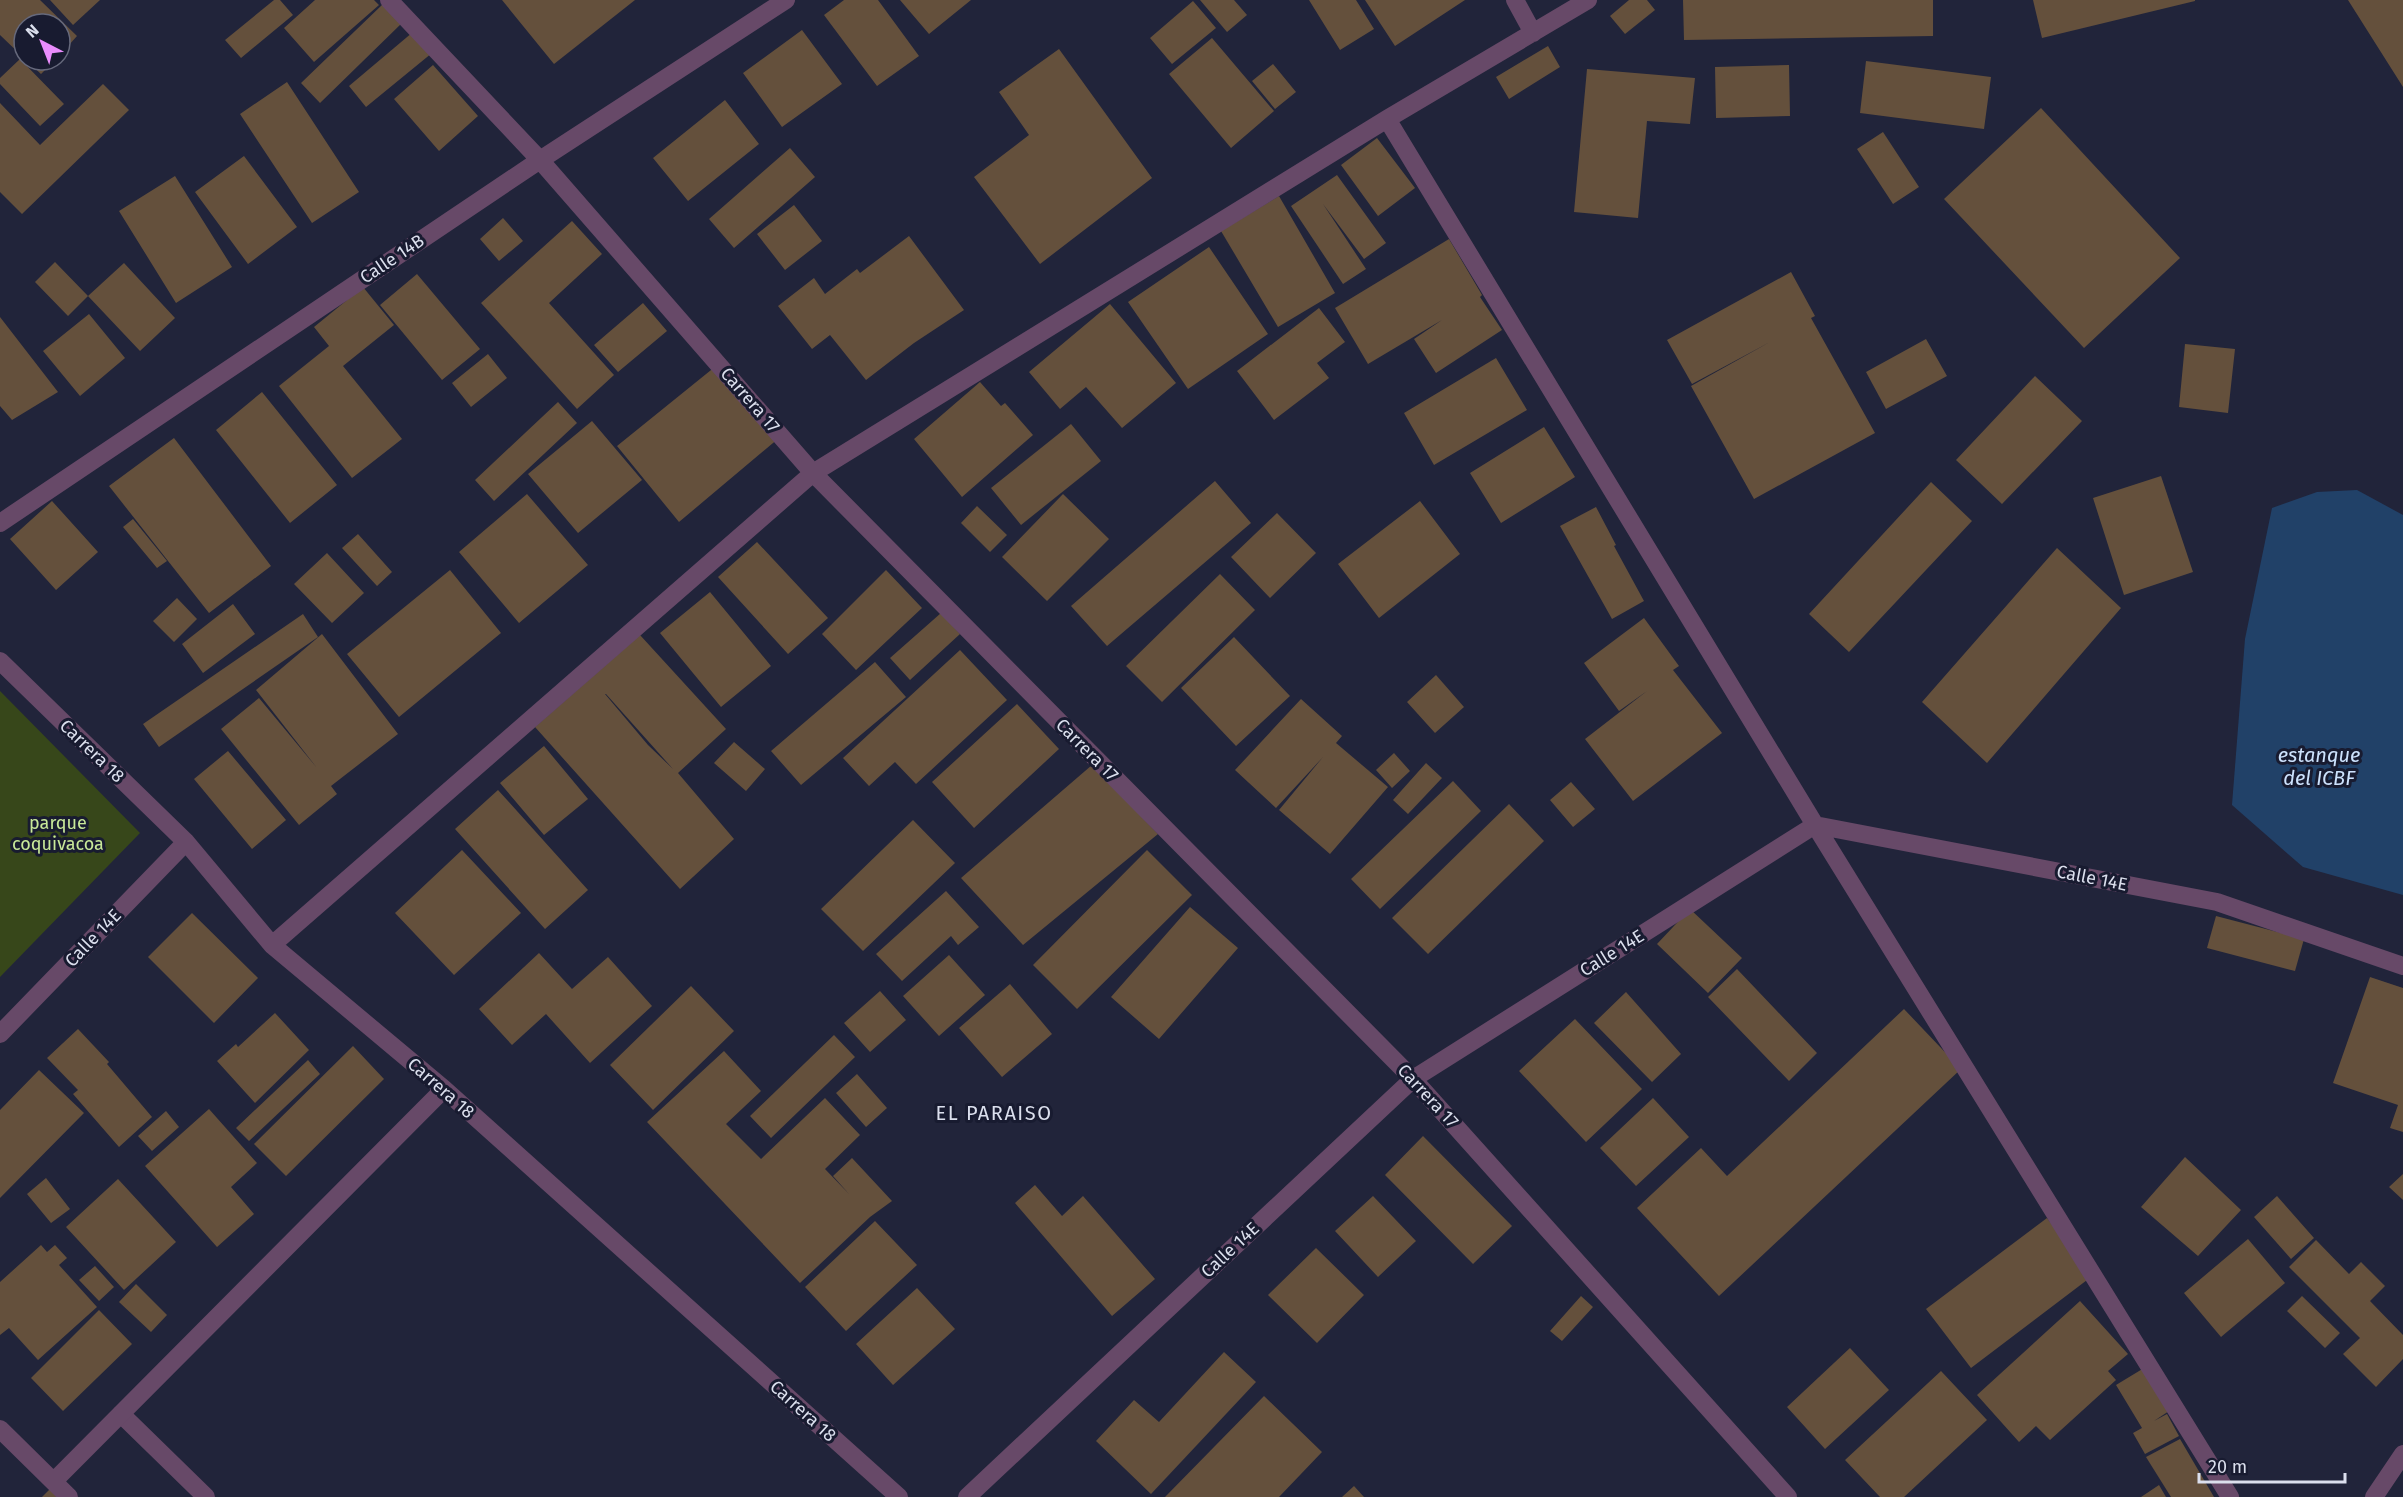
<svg xmlns="http://www.w3.org/2000/svg" width="2403" height="1497" viewBox="0 0 2403 1497" font-family="'Fira Sans',sans-serif">
<rect width="100%" height="100%" fill="#21243a"/>
<path fill="#37471a" d="M 0,691 L 140,833 L 0,977 Z"/>
<path fill="#214168" d="M 2357,490 L 2403,515 L 2403,895 L 2303,867 L 2232,805 L 2245,639 L 2272,508 L 2317,492 Z"/>
<path fill="#64503c" fill-rule="evenodd" d="M 0,0 L 40,0 L 77,36 L 60,55 L 60,24 L 24,24 L 24,58 L 0,35 Z
M 50,0 L 100,0 L 73,25 Z
M 274,0 L 280,0 L 293,15 L 241,58 L 225,40 Z
M 315,0 L 374,0 L 379,5 L 314,62 L 284,28 Z
M 502,0 L 635,0 L 554,64 Z
M 844,0 L 878,0 L 919,56 L 877,86 L 824,15 Z
M 900,0 L 971,0 L 929,34 Z
M 1200,0 L 1234,0 L 1247,15 L 1227,32 Z
M 1309,0 L 1356,0 L 1374,29 L 1340,50 Z
M 1365,0 L 1465,0 L 1395,46 Z
M 1629,0 L 1647,0 L 1655,10 L 1625,34 L 1610,16 Z
M 1683,0 L 1933,0 L 1933,36 L 1684,40 Z
M 2033,0 L 2195,0 L 2195,1 L 2042,38 Z
M 2348,0 L 2403,0 L 2403,87 Z
M 1193,1 L 1216,28 L 1172,64 L 1150,38 Z
M 383,4 L 402,23 L 320,103 L 301,83 Z
M 802,30 L 842,84 L 782,127 L 743,73 Z
M 413,32 L 432,53 L 366,107 L 349,86 Z
M 1212,38 L 1274,111 L 1231,148 L 1169,74 Z
M 1548,46 L 1560,67 L 1509,99 L 1496,77 Z
M 1059,49 L 1152,178 L 1040,264 L 974,177 L 1029,135 L 999,92 Z
M 20,59 L 64,104 L 40,126 L 0,84 L 0,78 Z
M 26,60 L 55,60 L 41,74 Z
M 1866,61 L 1991,77 L 1984,129 L 1860,113 Z
M 1273,64 L 1296,92 L 1275,109 L 1252,81 Z
M 433,65 L 478,116 L 439,151 L 394,99 Z
M 1789,65 L 1790,116 L 1716,118 L 1715,67 Z
M 1587,69 L 1695,78 L 1690,124 L 1647,121 L 1638,218 L 1574,212 Z
M 287,82 L 359,192 L 312,223 L 240,114 Z
M 103,84 L 129,110 L 22,214 L 0,192 L 0,103 L 40,145 Z
M 725,100 L 759,144 L 688,201 L 653,158 Z
M 2041,108 L 2180,258 L 2084,348 L 1944,199 Z
M 1883,132 L 1919,187 L 1893,204 L 1857,149 Z
M 1377,138 L 1415,188 L 1378,216 L 1341,165 Z
M 790,148 L 815,177 L 734,248 L 709,219 Z
M 244,156 L 297,227 L 248,264 L 195,192 Z
M 1337,175 L 1386,243 L 1364,259 L 1323,204 L 1366,269 L 1343,284 L 1291,206 Z
M 175,176 L 232,267 L 176,303 L 119,211 Z
M 1279,196 L 1335,293 L 1278,327 L 1221,231 Z
M 794,205 L 822,241 L 785,270 L 757,234 Z
M 503,218 L 523,241 L 499,261 L 480,239 Z
M 572,221 L 602,254 L 549,303 L 614,375 L 577,409 L 481,303 Z
M 909,236 L 964,310 L 914,343 L 866,380 L 830,335 L 812,349 L 778,306 L 814,278 L 825,294 L 857,269 L 860,273 Z
M 1449,239 L 1482,295 L 1480,297 L 1502,330 L 1436,373 L 1414,339 L 1442,320 L 1368,364 L 1335,308 Z
M 1209,247 L 1268,334 L 1188,389 L 1128,302 Z
M 55,262 L 88,296 L 68,316 L 35,282 Z
M 124,263 L 175,318 L 140,351 L 88,296 Z
M 1791,272 L 1815,316 L 1811,318 L 1875,433 L 1754,499 L 1691,386 L 1770,342 L 1692,384 L 1667,340 Z
M 417,274 L 480,349 L 442,380 L 380,305 Z
M 363,287 L 394,325 L 343,366 L 402,439 L 352,478 L 279,386 L 329,346 L 314,327 Z
M 643,303 L 667,331 L 618,372 L 594,345 Z
M 1110,304 L 1176,383 L 1122,428 L 1086,387 L 1060,409 L 1029,372 Z
M 1319,308 L 1345,342 L 1317,363 L 1329,378 L 1274,420 L 1237,371 Z
M 89,314 L 125,358 L 80,396 L 43,351 Z
M 0,317 L 58,392 L 12,420 L 0,406 Z
M 1926,339 L 1947,376 L 1886,409 L 1866,372 Z
M 2185,344 L 2235,349 L 2228,413 L 2179,407 Z
M 488,354 L 507,378 L 471,407 L 452,383 Z
M 1496,358 L 1527,410 L 1434,465 L 1404,413 Z
M 716,366 L 779,438 L 679,522 L 617,446 Z
M 2035,376 L 2082,421 L 2002,504 L 1956,460 Z
M 980,382 L 1001,406 L 1005,403 L 1033,435 L 962,497 L 914,439 Z
M 262,392 L 337,485 L 290,523 L 216,430 Z
M 558,402 L 577,423 L 494,501 L 475,480 Z
M 592,421 L 642,480 L 578,533 L 528,474 Z
M 1071,424 L 1101,461 L 1021,525 L 991,488 Z
M 1544,427 L 1575,477 L 1501,523 L 1470,473 Z
M 174,438 L 271,566 L 209,613 L 109,486 Z
M 2161,476 L 2193,572 L 2124,595 L 2093,498 Z
M 1215,481 L 1251,523 L 1107,646 L 1071,606 Z
M 1931,482 L 1972,521 L 1849,652 L 1809,614 Z
M 527,494 L 588,565 L 519,623 L 459,552 Z
M 1063,494 L 1109,539 L 1047,601 L 1002,557 Z
M 52,501 L 98,552 L 56,590 L 10,539 Z
M 1420,501 L 1460,554 L 1379,618 L 1338,564 Z
M 977,506 L 1007,535 L 990,552 L 961,523 Z
M 1596,507 L 1616,545 L 1614,546 L 1644,601 L 1612,619 L 1560,526 Z
M 1277,513 L 1316,553 L 1270,598 L 1231,557 Z
M 133,519 L 167,561 L 157,568 L 123,527 Z
M 358,534 L 392,572 L 377,586 L 342,548 Z
M 757,542 L 828,618 L 788,654 L 718,577 Z
M 2057,548 L 2121,608 L 1987,763 L 1922,702 Z
M 327,553 L 364,593 L 332,623 L 294,584 Z
M 450,570 L 501,633 L 399,717 L 347,654 Z
M 886,570 L 922,608 L 856,670 L 822,634 Z
M 1220,574 L 1255,610 L 1162,702 L 1126,666 Z
M 710,592 L 771,666 L 721,707 L 660,633 Z
M 177,598 L 197,619 L 174,642 L 153,621 Z
M 233,604 L 255,634 L 203,673 L 182,644 Z
M 941,613 L 960,634 L 910,680 L 890,658 Z
M 303,614 L 318,637 L 159,747 L 143,724 Z
M 1644,618 L 1679,666 L 1673,670 L 1722,733 L 1633,801 L 1585,739 L 1647,691 L 1619,711 L 1584,663 Z
M 322,634 L 398,734 L 331,786 L 337,794 L 299,825 L 221,729 L 259,698 L 317,768 L 256,690 Z
M 640,635 L 726,729 L 678,773 L 734,839 L 680,889 L 535,727 ZM 605,694 L 606,694 L 673,769 L 648,745 Z
M 1234,637 L 1290,696 L 1236,746 L 1181,688 Z
M 960,650 L 1007,700 L 916,784 L 895,762 L 869,786 L 843,758 Z
M 875,662 L 906,697 L 801,785 L 771,751 Z
M 1436,675 L 1464,707 L 1435,733 L 1407,702 Z
M 1301,699 L 1342,736 L 1336,743 L 1388,787 L 1330,854 L 1279,810 L 1323,757 L 1276,808 L 1235,770 Z
M 1017,704 L 1059,749 L 974,828 L 932,782 Z
M 734,742 L 765,769 L 746,791 L 714,763 Z
M 544,746 L 588,799 L 544,835 L 500,783 Z
M 228,751 L 286,820 L 252,849 L 194,779 Z
M 1394,753 L 1410,771 L 1392,788 L 1376,770 Z
M 1426,763 L 1442,778 L 1408,814 L 1393,800 Z
M 1092,765 L 1158,834 L 1023,945 L 961,878 Z
M 1453,781 L 1481,811 L 1380,909 L 1351,879 Z
M 1571,782 L 1595,809 L 1573,827 L 1550,800 Z
M 498,790 L 588,890 L 545,929 L 455,829 Z
M 1509,804 L 1544,841 L 1428,954 L 1392,918 Z
M 913,820 L 955,863 L 863,951 L 821,909 Z
M 462,850 L 521,913 L 454,975 L 395,913 Z
M 1147,850 L 1192,895 L 1077,1009 L 1033,965 Z
M 946,891 L 979,927 L 958,945 L 951,936 L 902,981 L 876,954 Z
M 1190,907 L 1238,948 L 1159,1039 L 1111,997 Z
M 1690,909 L 1742,958 L 1708,993 L 1657,944 Z
M 192,913 L 258,978 L 214,1023 L 148,957 Z
M 2216,916 L 2304,939 L 2295,971 L 2207,948 Z
M 539,953 L 572,989 L 608,957 L 652,1006 L 590,1063 L 546,1014 L 512,1045 L 479,1009 Z
M 949,955 L 985,995 L 939,1036 L 903,996 Z
M 1737,969 L 1817,1053 L 1789,1081 L 1708,997 Z
M 2370,977 L 2403,988 L 2403,1132 L 2390,1128 L 2398,1105 L 2333,1083 Z
M 1010,984 L 1052,1034 L 1002,1077 L 959,1028 Z
M 691,986 L 734,1031 L 653,1110 L 610,1065 Z
M 880,991 L 906,1020 L 870,1052 L 844,1023 Z
M 1626,992 L 1681,1054 L 1652,1082 L 1594,1023 Z
M 1904,1009 L 1961,1069 L 1719,1296 L 1637,1208 L 1701,1148 L 1727,1176 Z
M 275,1013 L 309,1050 L 255,1103 L 217,1061 L 236,1044 L 238,1047 Z
M 1575,1019 L 1642,1089 L 1586,1142 L 1519,1071 Z
M 78,1029 L 109,1062 L 107,1064 L 152,1117 L 119,1147 L 73,1094 L 78,1090 L 47,1058 Z
M 834,1035 L 855,1057 L 771,1138 L 750,1116 Z
M 353,1046 L 384,1079 L 286,1176 L 254,1144 Z
M 724,1051 L 761,1091 L 726,1124 L 761,1159 L 825,1098 L 860,1135 L 825,1169 L 849,1194 L 833,1176 L 852,1158 L 892,1201 L 870,1217 L 800,1283 L 647,1122 Z
M 308,1060 L 320,1074 L 249,1141 L 236,1128 Z
M 39,1070 L 84,1113 L 0,1198 L 0,1110 Z
M 857,1074 L 887,1108 L 866,1127 L 836,1093 Z
M 1653,1098 L 1689,1137 L 1636,1186 L 1600,1148 Z
M 209,1109 L 257,1163 L 231,1187 L 254,1214 L 217,1247 L 145,1166 Z
M 166,1111 L 179,1127 L 152,1151 L 138,1136 Z
M 1423,1136 L 1512,1226 L 1473,1264 L 1385,1175 Z
M 2185,1157 L 2241,1210 L 2198,1256 L 2141,1207 Z
M 2403,1174 L 2403,1200 L 2389,1187 Z
M 46,1178 L 70,1209 L 51,1223 L 27,1194 Z
M 118,1179 L 176,1242 L 124,1290 L 66,1227 Z
M 1035,1185 L 1062,1216 L 1083,1196 L 1155,1279 L 1112,1316 L 1015,1203 Z
M 1373,1196 L 1416,1241 L 1378,1277 L 1335,1231 Z
M 2277,1196 L 2314,1238 L 2291,1259 L 2254,1217 Z
M 2047,1218 L 2091,1277 L 1971,1368 L 1926,1309 Z
M 875,1221 L 917,1265 L 846,1331 L 805,1287 Z
M 2248,1239 L 2285,1283 L 2221,1337 L 2184,1293 Z
M 2316,1240 L 2349,1274 L 2361,1262 L 2385,1286 L 2370,1301 L 2403,1335 L 2403,1359 L 2376,1387 L 2343,1354 L 2360,1338 L 2289,1267 Z
M 41,1245 L 47,1252 L 55,1245 L 67,1258 L 59,1265 L 97,1307 L 38,1360 L 9,1328 L 0,1335 L 0,1282 Z
M 1316,1248 L 1364,1295 L 1317,1343 L 1268,1295 Z
M 95,1266 L 114,1287 L 99,1301 L 79,1280 Z
M 136,1284 L 167,1315 L 151,1332 L 119,1302 Z
M 917,1288 L 955,1329 L 893,1385 L 856,1344 Z
M 1581,1296 L 1593,1307 L 1562,1341 L 1550,1331 Z
M 2302,1296 L 2340,1333 L 2325,1348 L 2287,1311 Z
M 2080,1301 L 2128,1354 L 2108,1371 L 2116,1380 L 2050,1440 L 2036,1426 L 2019,1442 L 1977,1395 Z
M 99,1310 L 132,1344 L 63,1411 L 31,1378 Z
M 1850,1348 L 1889,1390 L 1825,1449 L 1787,1407 Z
M 1224,1352 L 1256,1382 L 1151,1494 L 1096,1441 L 1134,1400 L 1159,1422 Z
M 2144,1368 L 2169,1411 L 2154,1421 L 2167,1414 L 2179,1436 L 2145,1454 L 2133,1433 L 2142,1428 L 2116,1385 Z
M 1941,1371 L 1987,1420 L 1904,1497 L 1880,1497 L 1845,1460 Z
M 1264,1396 L 1322,1452 L 1279,1497 L 1165,1497 Z
M 2180,1439 L 2214,1497 L 2171,1497 L 2146,1457 Z
M 2159,1485 L 2166,1497 L 2141,1497 Z
M 1354,1486 L 1364,1497 L 1342,1497 Z
M 50,1489 L 58,1497 L 42,1497 Z"/>
<g fill="none" stroke-linecap="round" stroke-linejoin="round">
<path stroke="#674968" stroke-width="18" d="M 121,1414 L 206,1497"/>
<path stroke="#674968" stroke-width="18" d="M 389,0 L 540,160 L 813,473 L 1413,1079 L 1788,1497
M 1515,0 L 1533,33
M 1387,119 L 1815,825 L 2230,1497
M 0,523 L 540,160 L 786,0
M 0,661 L 186,842 L 272,945 L 444,1089 L 899,1497
M 272,945 L 813,473 L 1387,119 L 1588,0
M 0,1034 L 186,842
M 0,1429 L 69,1497
M 54,1481 L 444,1089
M 967,1497 L 1413,1079 L 1815,825 L 2217,902 L 2403,966
M 2374,1497 L 2403,1454"/>
</g>
<g text-anchor="middle" dominant-baseline="central" stroke-width="6" stroke-linejoin="round" paint-order="stroke">
<g font-size="18" fill="#dbdfed" stroke="#181b30">
<text transform="translate(392 259) rotate(-34)">Calle 14B</text>
<text transform="translate(750 400) rotate(49)">Carrera 17</text>
<text transform="translate(1087 750) rotate(45)">Carrera 17</text>
<text transform="translate(92 751) rotate(44)">Carrera 18</text>
<text transform="translate(2092 878) rotate(11)">Calle 14E</text>
<text transform="translate(93 938) rotate(-46)">Calle 14E</text>
<text transform="translate(1612 953) rotate(-32)">Calle 14E</text>
<text transform="translate(441 1088) rotate(41)">Carrera 18</text>
<text transform="translate(1428 1096) rotate(47)">Carrera 17</text>
<text transform="translate(1230 1250) rotate(-43)">Calle 14E</text>
<text transform="translate(803 1411) rotate(42)">Carrera 18</text>
</g>
<g font-size="18" fill="#c8e899" stroke="#181b30">
<text x="58" y="823">parque<tspan x="58" dy="21">coquivacoa</tspan></text>
</g>
<g font-size="20" font-style="italic" fill="#cde2fd" stroke="#181b30">
<text x="2319" y="755">estanque<tspan x="2319" dy="23">del ICBF</tspan></text>
</g>
<g font-size="20" letter-spacing="1.5" fill="#dbdfed" stroke="#181b30">
<text x="994" y="1113">EL PARAISO</text>
</g>
</g>
<g transform="translate(42 42) rotate(318)"><circle r="28" fill="#181b30" stroke="#66697c" stroke-width="1.5"/>
<path d="M0-4.5L10 22L0 15L-10 22Z" fill="#ea8dfd"/>
<text y="-9" font-size="16" font-weight="bold" text-anchor="middle" fill="#dbdfed">N</text>
</g>
<path d="M2199 1473v9h146v-9" fill="none" stroke="#dbdfed" stroke-width="3"/>
<text x="2208" y="1473" font-size="18" fill="#dbdfed" stroke="#181b30" stroke-width="4.5" paint-order="stroke">20 m</text>
</svg>
